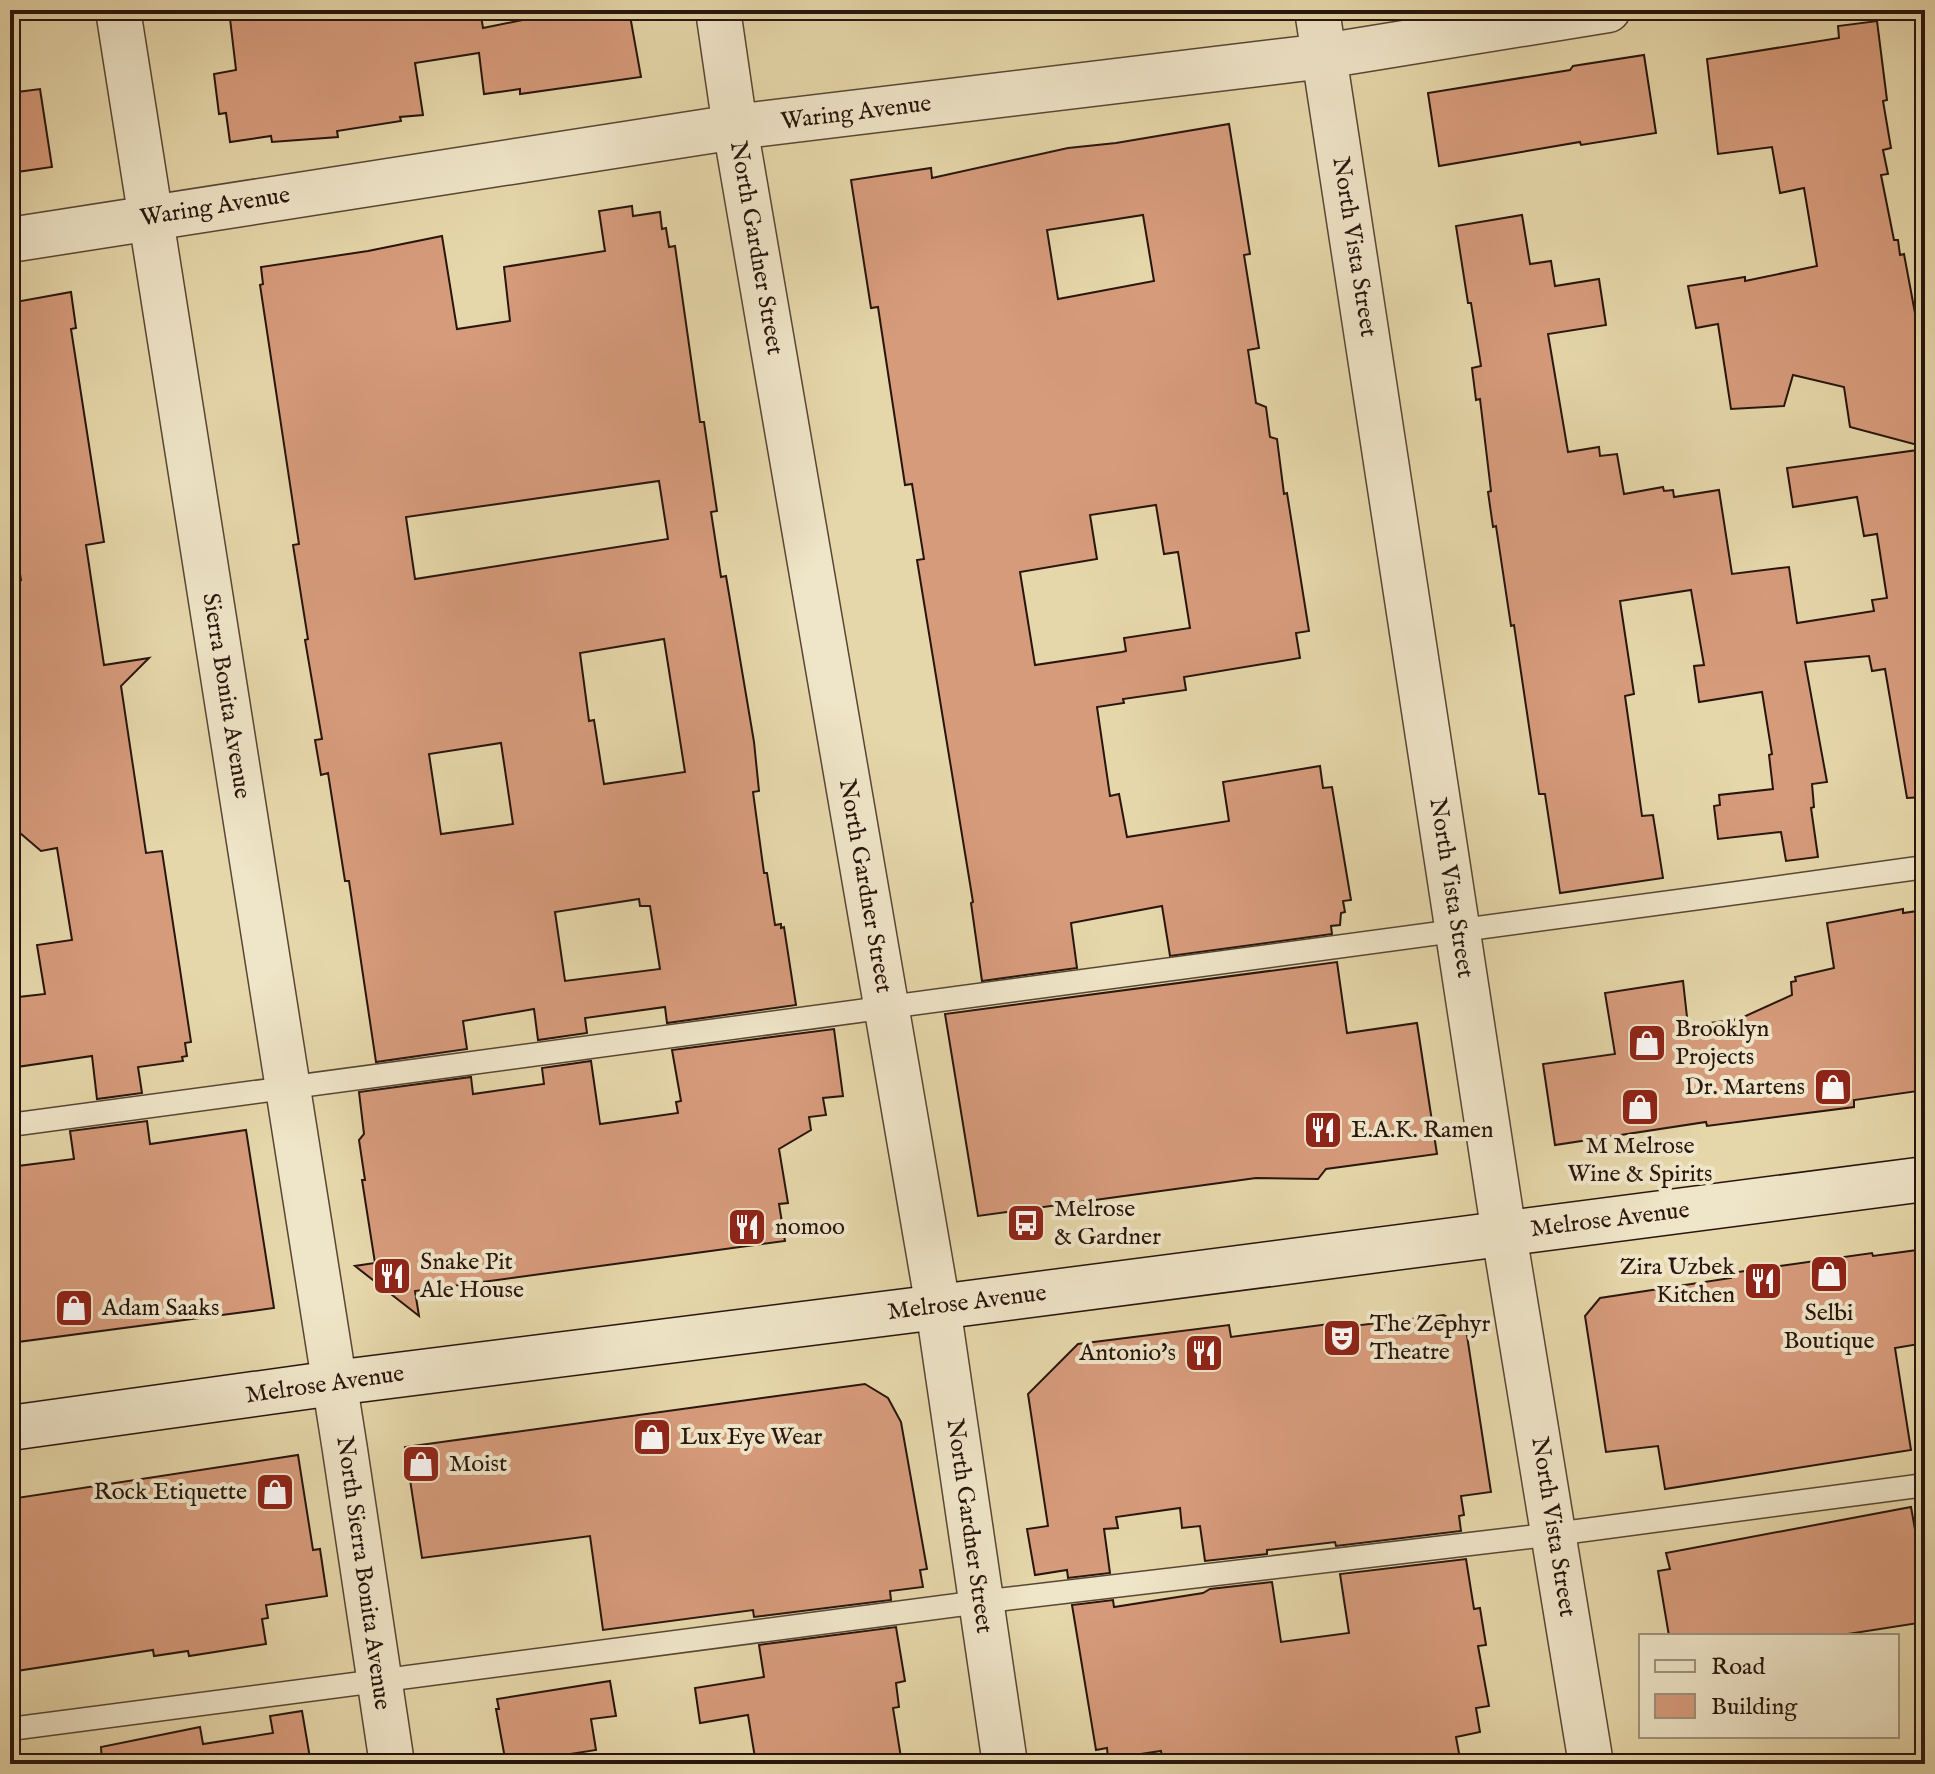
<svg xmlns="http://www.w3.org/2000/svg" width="1935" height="1774" viewBox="0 0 1935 1774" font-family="'IM FELL English',serif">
<rect width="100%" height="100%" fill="#e6d7aa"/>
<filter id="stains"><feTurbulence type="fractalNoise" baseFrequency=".0025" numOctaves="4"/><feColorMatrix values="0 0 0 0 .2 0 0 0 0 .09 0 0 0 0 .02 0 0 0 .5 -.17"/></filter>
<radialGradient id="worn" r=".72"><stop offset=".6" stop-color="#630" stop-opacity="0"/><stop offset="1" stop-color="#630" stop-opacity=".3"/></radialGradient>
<path fill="#d69b7b" stroke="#28150d" stroke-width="2" fill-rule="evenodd" d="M 229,10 L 460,10 L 462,19 L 481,16 L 483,28 L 542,16 L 543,19 L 591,10 L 629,10 L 641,77 L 520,94 L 520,89 L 484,94 L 479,53 L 415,63 L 423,115 L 400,117 L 401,121 L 337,131 L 338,137 L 272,142 L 271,136 L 230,142 L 226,113 L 219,114 L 214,74 L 236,70 Z
M 1877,21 L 1887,100 L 1883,101 L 1891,148 L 1883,150 L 1888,174 L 1881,175 L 1894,240 L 1898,240 L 1900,255 L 1904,254 L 1915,313 L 1925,403 L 1925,447 L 1850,427 L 1844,387 L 1793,375 L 1784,406 L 1731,409 L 1718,324 L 1696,328 L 1688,286 L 1745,277 L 1745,281 L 1817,266 L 1804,188 L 1780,193 L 1772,147 L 1718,154 L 1707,59 L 1839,38 L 1838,26 Z
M 1644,55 L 1656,133 L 1581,145 L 1580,142 L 1439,166 L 1428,93 L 1570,70 L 1573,66 Z
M 40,89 L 52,167 L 10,173 L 10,93 Z
M 1229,124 L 1250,254 L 1244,255 L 1259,348 L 1248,350 L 1256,403 L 1266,407 L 1270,437 L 1277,439 L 1284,494 L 1287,493 L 1309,631 L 1296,633 L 1300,658 L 1184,677 L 1186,690 L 1123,699 L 1124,703 L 1097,707 L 1110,796 L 1119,794 L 1127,837 L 1229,821 L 1223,782 L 1320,766 L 1323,788 L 1332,787 L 1351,900 L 1343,901 L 1345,912 L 1341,913 L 1340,925 L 1331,926 L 1332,934 L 1170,956 L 1162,906 L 1071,923 L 1077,968 L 982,981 L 971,903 L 973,902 L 917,560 L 924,559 L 912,484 L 905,485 L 878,307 L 871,308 L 851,180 L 931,168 L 932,178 L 1068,148 L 1116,143 ZM 1143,215 L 1154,281 L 1058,299 L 1047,230 ZM 1156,505 L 1164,554 L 1178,552 L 1190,628 L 1124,638 L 1126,651 L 1122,652 L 1035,665 L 1020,572 L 1097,559 L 1090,515 Z
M 632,206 L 633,216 L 660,212 L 662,229 L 666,228 L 669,247 L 675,246 L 700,422 L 704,422 L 717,511 L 711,512 L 721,577 L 726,576 L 754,742 L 759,791 L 753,792 L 764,873 L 767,873 L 775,925 L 781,924 L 781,928 L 784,927 L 796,1005 L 667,1023 L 665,1007 L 585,1018 L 587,1033 L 538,1040 L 534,1009 L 463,1021 L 467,1049 L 376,1062 L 349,881 L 345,881 L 328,773 L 321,775 L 315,740 L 322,739 L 305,640 L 308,639 L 293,545 L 299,544 L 260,285 L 263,284 L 261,267 L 368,251 L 442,236 L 457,329 L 510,321 L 504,267 L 605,251 L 599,211 ZM 659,481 L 668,539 L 415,579 L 406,517 ZM 664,639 L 685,772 L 604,784 L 594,720 L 589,721 L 580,653 ZM 501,743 L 513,824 L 441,834 L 429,754 ZM 639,899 L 640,906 L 650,906 L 660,969 L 565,981 L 555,912 Z
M 1522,215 L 1530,264 L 1551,261 L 1555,286 L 1599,279 L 1606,325 L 1548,334 L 1568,452 L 1599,447 L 1600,456 L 1617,454 L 1624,494 L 1663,487 L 1664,491 L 1673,490 L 1674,497 L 1719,490 L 1732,574 L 1789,567 L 1797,623 L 1874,611 L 1872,600 L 1887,598 L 1877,534 L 1864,536 L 1857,497 L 1793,507 L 1787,468 L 1925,449 L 1925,797 L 1907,798 L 1885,669 L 1872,671 L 1869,656 L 1805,662 L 1827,782 L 1812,784 L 1814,807 L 1811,808 L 1818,857 L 1786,861 L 1781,832 L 1718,839 L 1714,806 L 1720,805 L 1719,795 L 1773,789 L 1769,755 L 1772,754 L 1762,692 L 1699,702 L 1694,666 L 1704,665 L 1691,590 L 1620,601 L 1634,694 L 1625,696 L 1642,816 L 1653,815 L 1663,878 L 1560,893 L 1545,794 L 1539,794 L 1514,625 L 1511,626 L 1496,526 L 1493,527 L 1488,492 L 1491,491 L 1480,399 L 1476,400 L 1472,368 L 1481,366 L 1471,303 L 1468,303 L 1456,226 Z
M 71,292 L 76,328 L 71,329 L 104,542 L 86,545 L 104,665 L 149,658 L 121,686 L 146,853 L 162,851 L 191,1042 L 185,1043 L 187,1056 L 182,1057 L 183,1061 L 138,1067 L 142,1093 L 97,1099 L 92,1056 L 10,1068 L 10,998 L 45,994 L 37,945 L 72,940 L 57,848 L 41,851 L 20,833 L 10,769 L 10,581 L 21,580 L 10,513 L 10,303 Z
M 1903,909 L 1903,913 L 1925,910 L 1925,1090 L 1854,1100 L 1854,1107 L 1707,1126 L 1706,1122 L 1555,1145 L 1543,1064 L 1615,1054 L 1605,993 L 1683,981 L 1688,1026 L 1739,1019 L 1792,995 L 1791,982 L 1796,981 L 1795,977 L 1834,968 L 1827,923 Z
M 1337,962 L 1347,1033 L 1417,1023 L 1437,1154 L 1326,1169 L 1318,1179 L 1256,1178 L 978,1216 L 945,1014 Z
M 834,1029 L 843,1096 L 823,1098 L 826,1115 L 809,1117 L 811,1130 L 779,1149 L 788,1203 L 779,1204 L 785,1241 L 415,1291 L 419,1316 L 355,1266 L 375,1263 L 362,1180 L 365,1180 L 359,1140 L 364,1134 L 359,1092 L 471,1077 L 473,1094 L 544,1084 L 542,1068 L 591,1061 L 600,1124 L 678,1113 L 676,1102 L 681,1101 L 672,1050 Z
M 147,1121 L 150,1144 L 246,1130 L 274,1308 L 10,1343 L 10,1167 L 74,1159 L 70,1131 Z
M 1925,1249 L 1925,1343 L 1895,1348 L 1911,1450 L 1665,1489 L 1658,1446 L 1606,1452 L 1585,1316 L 1600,1298 L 1731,1278 L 1731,1273 L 1872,1253 L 1873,1256 Z
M 1444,1315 L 1466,1329 L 1491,1492 L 1461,1496 L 1464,1515 L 1459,1516 L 1461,1531 L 1336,1546 L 1335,1542 L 1267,1550 L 1267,1554 L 1205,1561 L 1200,1526 L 1182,1528 L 1180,1508 L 1116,1517 L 1118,1528 L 1104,1529 L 1110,1573 L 1068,1578 L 1067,1570 L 1035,1575 L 1027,1529 L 1048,1526 L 1028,1394 L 1078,1344 L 1229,1325 L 1231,1337 L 1344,1322 L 1345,1327 Z
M 865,1384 L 888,1398 L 901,1422 L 927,1569 L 920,1570 L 923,1587 L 890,1591 L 891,1600 L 754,1617 L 753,1610 L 603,1630 L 590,1536 L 422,1558 L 405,1447 Z
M 298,1455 L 313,1550 L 320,1549 L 327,1596 L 266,1605 L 268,1618 L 262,1619 L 266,1644 L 189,1656 L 188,1651 L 154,1656 L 153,1650 L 10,1672 L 10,1499 Z
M 1911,1507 L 1916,1535 L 1925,1533 L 1925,1622 L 1835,1636 L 1669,1636 L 1658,1571 L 1670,1569 L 1666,1553 Z
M 1466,1559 L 1474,1609 L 1480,1608 L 1486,1645 L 1478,1646 L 1489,1706 L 1476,1708 L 1480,1732 L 1456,1737 L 1461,1764 L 1163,1764 L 1161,1751 L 1108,1759 L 1107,1748 L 1096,1750 L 1072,1605 L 1113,1600 L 1114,1607 L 1203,1593 L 1210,1589 L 1272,1582 L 1281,1642 L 1349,1633 L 1340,1574 Z
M 896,1627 L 905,1681 L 896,1683 L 899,1707 L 893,1708 L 902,1764 L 756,1764 L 748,1715 L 700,1723 L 695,1688 L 764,1677 L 759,1645 Z
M 610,1681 L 616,1716 L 591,1719 L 596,1750 L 506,1764 L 496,1709 L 499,1709 L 497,1699 Z
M 302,1711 L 311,1764 L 102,1764 L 101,1747 L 200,1727 L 203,1744 L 273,1733 L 270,1716 Z"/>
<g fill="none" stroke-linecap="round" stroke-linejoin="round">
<g stroke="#584634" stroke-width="25">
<path id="lane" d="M 10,1125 C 648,1038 1287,956 1925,867
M 10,1729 L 980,1602 L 1555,1534 L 1925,1485"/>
</g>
<g stroke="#584634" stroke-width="47">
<path id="street" d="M 118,10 L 345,1450 L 392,1764
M 718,10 L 735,127 L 938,1307 L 1005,1764
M 1317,10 L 1504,1234 L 1591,1764
M 10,240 L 735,127 L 1324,56 L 1608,10"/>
</g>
<g stroke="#28150d" stroke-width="47">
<path id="secondary" d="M 10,1428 L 334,1383 L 938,1307 L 1925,1179"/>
</g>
<use href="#lane" stroke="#efe5c8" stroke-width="22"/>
<use href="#street" stroke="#efe5c8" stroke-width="44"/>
<use href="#secondary" stroke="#efe5c8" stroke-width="44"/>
</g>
<defs>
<g id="shop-square" transform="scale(2)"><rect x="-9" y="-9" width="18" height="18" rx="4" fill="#8f2418" stroke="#efe5c8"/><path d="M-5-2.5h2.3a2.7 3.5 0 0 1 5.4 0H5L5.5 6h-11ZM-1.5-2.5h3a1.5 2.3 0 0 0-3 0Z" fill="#fff"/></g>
<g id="restaurant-square" transform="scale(2)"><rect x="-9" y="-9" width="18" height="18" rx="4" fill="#8f2418" stroke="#efe5c8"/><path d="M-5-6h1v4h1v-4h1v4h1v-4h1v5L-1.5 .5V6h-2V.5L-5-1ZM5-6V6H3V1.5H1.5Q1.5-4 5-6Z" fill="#fff"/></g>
<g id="bus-square" transform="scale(2)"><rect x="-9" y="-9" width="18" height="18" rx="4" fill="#8f2418" stroke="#efe5c8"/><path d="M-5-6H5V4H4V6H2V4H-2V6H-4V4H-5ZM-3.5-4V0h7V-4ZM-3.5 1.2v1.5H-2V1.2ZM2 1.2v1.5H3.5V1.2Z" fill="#fff"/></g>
<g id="theatre-square" transform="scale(2)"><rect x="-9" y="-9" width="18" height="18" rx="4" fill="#8f2418" stroke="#efe5c8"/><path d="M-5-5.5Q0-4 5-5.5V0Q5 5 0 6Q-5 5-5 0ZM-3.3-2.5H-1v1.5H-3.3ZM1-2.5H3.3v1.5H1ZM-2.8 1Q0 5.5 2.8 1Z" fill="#fff"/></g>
</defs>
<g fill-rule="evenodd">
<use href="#shop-square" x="1647" y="1043"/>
<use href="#shop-square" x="1833" y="1087"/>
<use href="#shop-square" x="1640" y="1107"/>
<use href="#restaurant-square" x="1323" y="1130"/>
<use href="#bus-square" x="1026" y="1223"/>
<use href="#restaurant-square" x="747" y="1227"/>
<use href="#shop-square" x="1829" y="1274"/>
<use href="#restaurant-square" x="392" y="1276"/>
<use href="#restaurant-square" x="1763" y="1281"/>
<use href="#shop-square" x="74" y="1308"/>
<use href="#theatre-square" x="1342" y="1338"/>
<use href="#restaurant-square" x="1204" y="1353"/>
<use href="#shop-square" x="652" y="1437"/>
<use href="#shop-square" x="421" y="1464"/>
<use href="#shop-square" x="275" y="1492"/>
</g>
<g text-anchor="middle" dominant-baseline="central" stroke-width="8" stroke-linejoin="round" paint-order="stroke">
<g font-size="24" fill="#28150d" stroke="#efe5c8">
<text transform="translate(856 113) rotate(-7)">Waring Avenue</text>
<text transform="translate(215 207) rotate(-9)">Waring Avenue</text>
<text transform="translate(1354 247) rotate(81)">North Vista Street</text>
<text transform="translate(756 248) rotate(80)">North Gardner Street</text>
<text transform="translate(226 696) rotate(81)">Sierra Bonita Avenue</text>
<text transform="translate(865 886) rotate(80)">North Gardner Street</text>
<text transform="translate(1451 888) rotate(81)">North Vista Street</text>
<text transform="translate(1610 1220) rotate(-7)">Melrose Avenue</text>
<text transform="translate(967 1303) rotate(-7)">Melrose Avenue</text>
<text transform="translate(325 1385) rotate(-8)">Melrose Avenue</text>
<text transform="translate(969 1526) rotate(82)">North Gardner Street</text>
<text transform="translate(1553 1527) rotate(81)">North Vista Street</text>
<text transform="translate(363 1573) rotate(82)">North Sierra Bonita Avenue</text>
</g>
<g font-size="24" fill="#28150d" stroke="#efe5c8" text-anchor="start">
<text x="1675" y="1029">Brooklyn<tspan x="1675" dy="28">Projects</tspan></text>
<text x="1805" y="1087" text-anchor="end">Dr. Martens</text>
<text x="1351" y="1130">E.A.K. Ramen</text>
<text x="1640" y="1146" text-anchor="middle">M Melrose<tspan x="1640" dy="28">Wine &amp; Spirits</tspan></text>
<text x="1054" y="1209">Melrose<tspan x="1054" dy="28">&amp; Gardner</tspan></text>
<text x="775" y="1227">nomoo</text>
<text x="420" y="1262">Snake Pit<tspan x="420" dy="28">Ale House</tspan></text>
<text x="1735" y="1267" text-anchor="end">Zira Uzbek<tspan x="1735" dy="28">Kitchen</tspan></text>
<text x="102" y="1308">Adam Saaks</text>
<text x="1829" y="1313" text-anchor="middle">Selbi<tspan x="1829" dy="28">Boutique</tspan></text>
<text x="1370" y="1324">The Zephyr<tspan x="1370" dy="28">Theatre</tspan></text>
<text x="1176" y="1353" text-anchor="end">Antonio's</text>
<text x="680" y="1437">Lux Eye Wear</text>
<text x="449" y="1464">Moist</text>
<text x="247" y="1492" text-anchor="end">Rock Etiquette</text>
</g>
</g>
<rect width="1935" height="1774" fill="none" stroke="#e6d7aa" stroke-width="40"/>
<rect x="12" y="12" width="1911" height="1750" fill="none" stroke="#28150d" stroke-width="4"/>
<rect x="20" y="20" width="1895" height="1734" fill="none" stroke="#28150d" stroke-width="2"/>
<rect x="1639" y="1634" width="260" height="104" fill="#efe5c8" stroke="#9f927d" stroke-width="2"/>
<rect x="1655" y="1660" width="40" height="12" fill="#efe5c8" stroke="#9f927d" stroke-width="2"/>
<text x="1711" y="1674" font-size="24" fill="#28150d">Road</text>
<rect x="1655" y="1694" width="40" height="24" fill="#d69b7b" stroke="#9f927d" stroke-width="2"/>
<text x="1711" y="1714" font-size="24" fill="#28150d">Building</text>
<rect width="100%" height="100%" filter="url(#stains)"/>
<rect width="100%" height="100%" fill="url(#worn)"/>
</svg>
